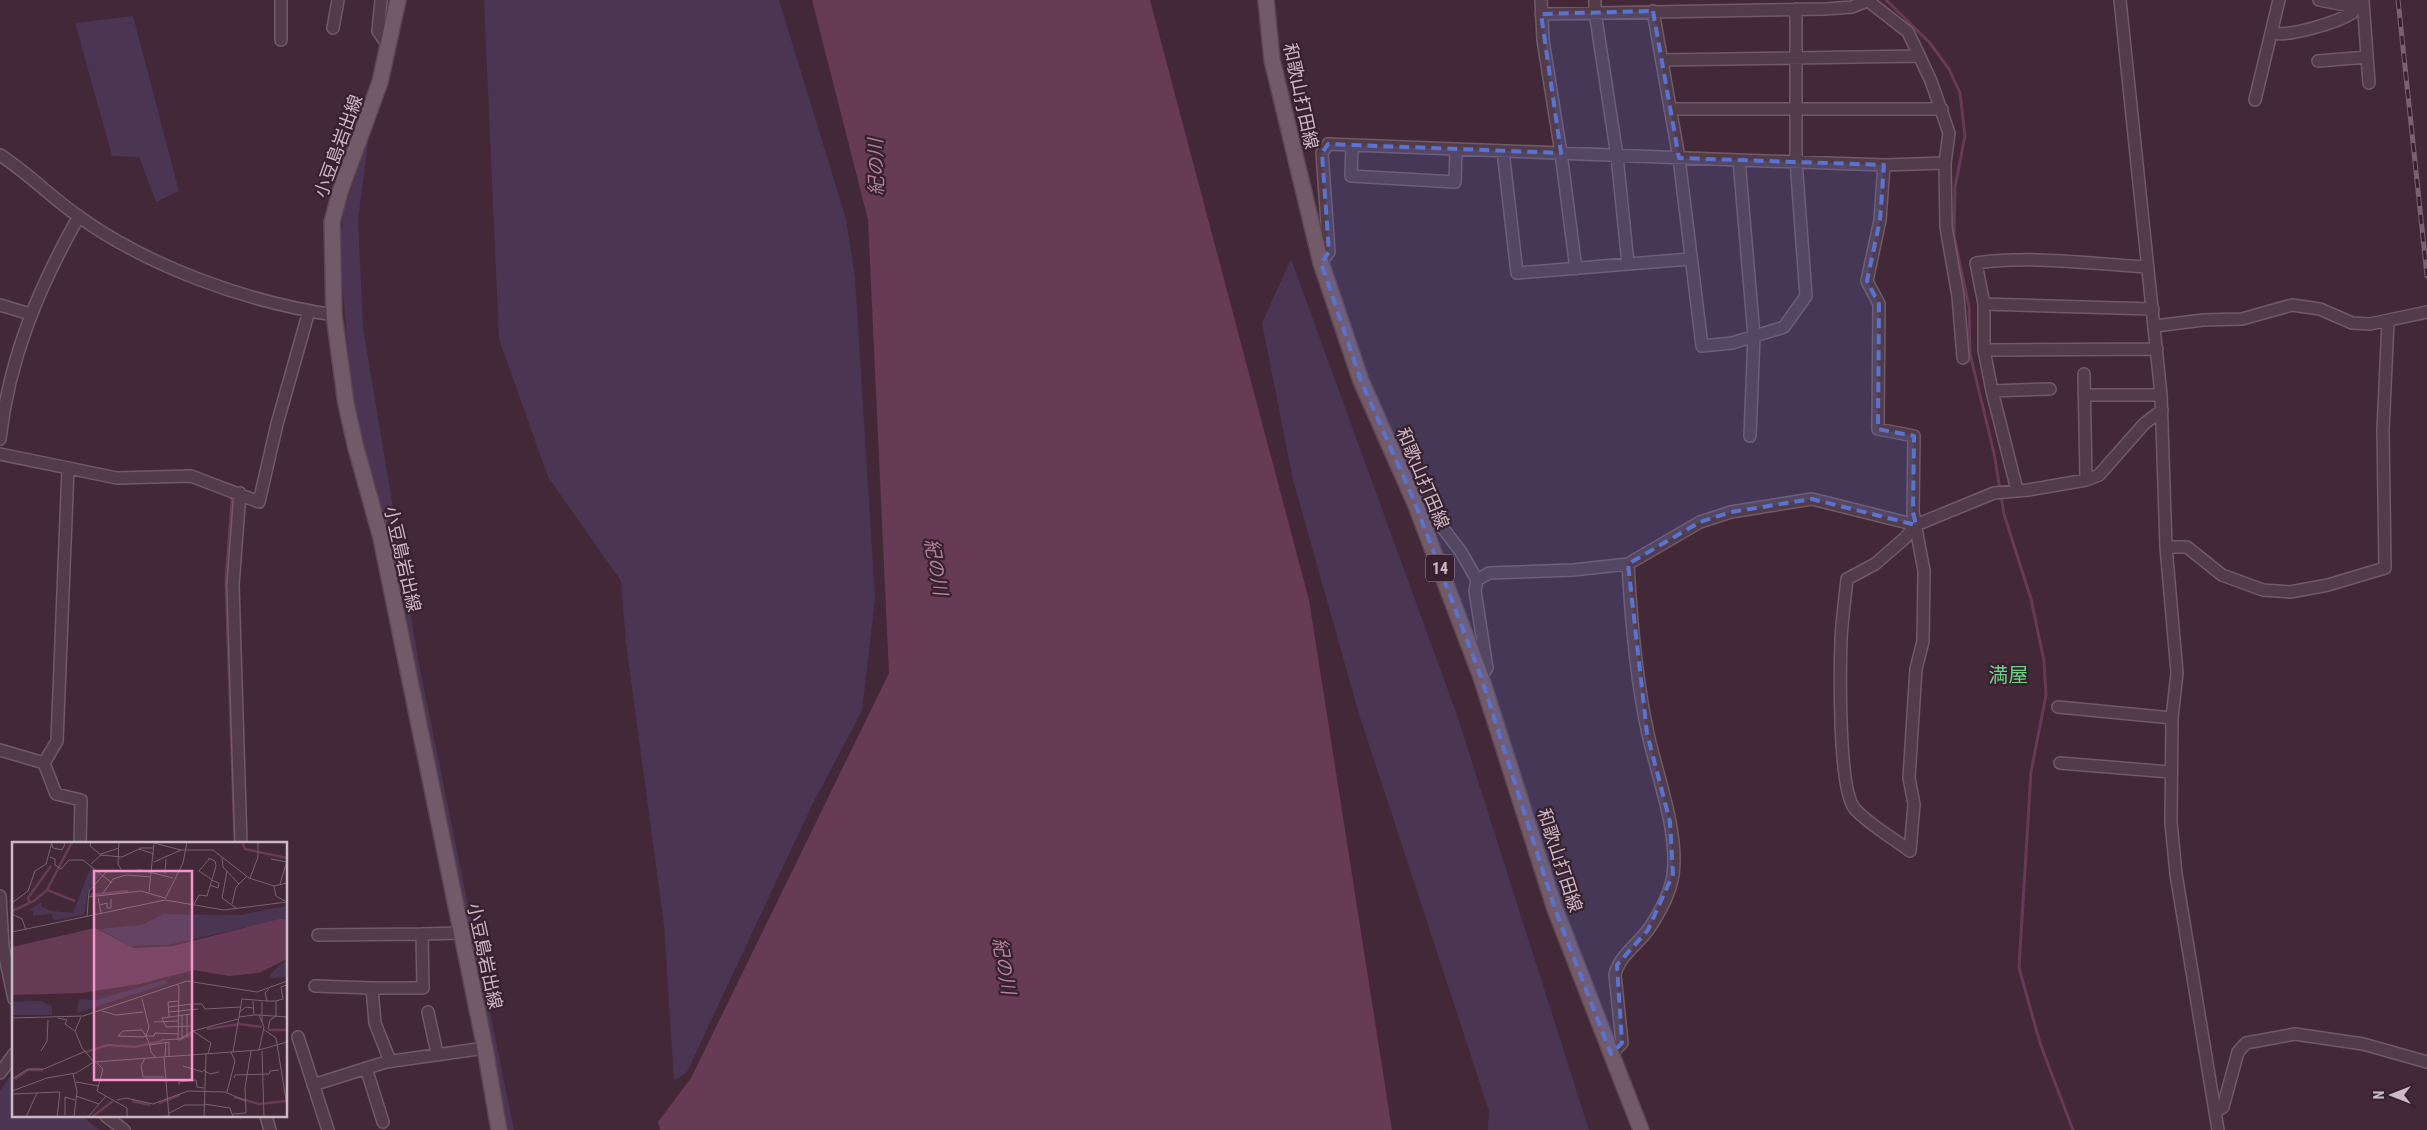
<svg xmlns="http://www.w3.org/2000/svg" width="2427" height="1130" viewBox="0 0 2427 1130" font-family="'Roboto Condensed','Noto Sans JP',sans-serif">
<rect width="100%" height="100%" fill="#432838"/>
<path fill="#4a3552" d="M 484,0 L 779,0 L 846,219 L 855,278 L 875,599 L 862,711 L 812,805 L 687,1072 L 674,1081 L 664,925 L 626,643 L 621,581 L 548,477 L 499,339 Z
M 133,16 L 179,191 L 156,202 L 139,157 L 112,156 L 75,23 Z
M 369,136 L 358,219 L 363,327 L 419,664 L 514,1130 L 506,1130 L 465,928 L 359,439 L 352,396 L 340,258 L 341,231 L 344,210 Z
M 1291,259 L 1457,715 L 1589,1130 L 1488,1130 L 1489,1111 L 1359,714 L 1293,480 L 1262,323 Z
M 14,1071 L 14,1116 L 82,1116 L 99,1130 L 0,1130 L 0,1090 Z"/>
<path fill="#673a55" d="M 812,0 L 1150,0 L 1309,600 L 1392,1130 L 660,1130 L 658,1122 L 691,1078 L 889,673 L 868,220 Z"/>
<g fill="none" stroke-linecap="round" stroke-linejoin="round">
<path stroke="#673a55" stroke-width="3" d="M 1886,0 L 1929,42 L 1949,69 L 1960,93 L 1965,136 L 1955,187 L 1954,236 L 1969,307 L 1970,354 L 1994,453 L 2004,514 L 2031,599 L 2044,661 L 2046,695 L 2031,772 L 2019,968 L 2040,1043 L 2073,1130
M 232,500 L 226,581 L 235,844
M 260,1116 L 264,1130"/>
<g stroke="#705a67" stroke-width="14">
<path id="minor" d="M 381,0 L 378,31 L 389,47
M 1541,0 L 1543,40 L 1561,153 L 1576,269
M 1595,0 L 1595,12 L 1617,156 L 1628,264
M 1867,0 L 1908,32 L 1931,81 L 1949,133 L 1945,163 L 1946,227 L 1958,296 L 1963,358
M 2120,0 L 2161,395 L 2166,547 L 2177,673 L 2172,718 L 2171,822 L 2176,874 L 2218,1130
M 2319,0 L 2350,6 L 2361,2
M 2363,1 L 2369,83
M 1653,11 L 1679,158 L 1702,346 L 1732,343 L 1784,327 L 1806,296 L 1796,161 L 1796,9
M 1541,14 L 1825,9 L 1852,7 L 1867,1
M 333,28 L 338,0
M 2271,33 C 2289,37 2336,23 2352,13 L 2356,5
M 281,40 L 281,0
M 1662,60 L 1919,56
M 2318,61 L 2367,57
M 2255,100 L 2279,0
M 1670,109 L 1942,109
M 1352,145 L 1351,176 L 1455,182 L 1456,149
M 1503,151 L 1517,273 L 1690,259
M 0,155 C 28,173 51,197 78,216 C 149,267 247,302 334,315
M 1739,160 L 1754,336 L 1750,436
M 1884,165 L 1880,220 L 1867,281 L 1879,304 L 1878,429 L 1914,436 L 1913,512 L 1924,571 L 1923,641 L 1916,669 L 1909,778 L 1914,804 L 1910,851 C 1894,839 1867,823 1855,809 C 1838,791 1840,669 1841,639 C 1842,619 1845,599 1847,579 L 1875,564 L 1905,538 L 1916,525 L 1994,493 L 2028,490 L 2086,480 L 2099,475 L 2144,424 L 2162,410
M 1321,263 L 1329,252 L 1322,153 L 1328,144 L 1739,160 L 1884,165 L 1945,163
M 1984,304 L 2153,309
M 0,305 L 30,314
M 2155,326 L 2203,320 L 2242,319 L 2292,305 L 2320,309 L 2352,323 L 2370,324 L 2427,312
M 1984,350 L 2157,349
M 2084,374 L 2086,480
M 1992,391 L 2050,389
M 2084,395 L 2161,395
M 0,439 C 9,358 39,287 79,216
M 0,454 L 117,478 L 191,476 L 259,502 L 277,424 L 309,311
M 68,469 L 57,741 L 44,763 L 56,794 L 81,800 L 80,844
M 2017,490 L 1992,391 L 1984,350 L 1984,304 L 1976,263 C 2032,255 2091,264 2148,267
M 240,493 L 233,585 L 241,844
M 1415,503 L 1426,506 L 1461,552 L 1477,580 L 1475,591 L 1487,668 L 1481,677
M 2166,547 L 2187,547 L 2222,575 L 2263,590 L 2290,592 L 2328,585 L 2385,568 L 2383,430 L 2388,322
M 1477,580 L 1489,573 L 1573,570 L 1628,564 L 1700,522 L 1731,512 L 1812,499 L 1916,525
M 2058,707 L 2172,718
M 0,750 L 44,763
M 2060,763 L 2170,772
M 0,896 L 3,947 L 14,999
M 422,934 L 461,933
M 318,935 L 422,934 L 423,988 L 372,988 L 375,1023 L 390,1061
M 315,986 L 372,988
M 428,1012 L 437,1053
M 298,1037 L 328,1130
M 1611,1054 L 1622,1043 L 1615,975 C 1619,956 1637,945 1648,930 C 1659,914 1670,894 1673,875 C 1679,833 1657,775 1648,734 C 1636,679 1631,620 1628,564
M 366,1068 L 383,1122
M 0,1073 L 14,1054
M 313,1085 L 386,1062 L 485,1048
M 2215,1112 L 2223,1107 L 2238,1052 L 2246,1043 L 2295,1034 L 2363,1044 L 2427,1062
M 106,1116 L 124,1130
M 266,1116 L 270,1130"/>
</g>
<g stroke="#5c4652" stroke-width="18">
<path id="major" d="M 398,0 L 380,82 L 340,192 L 332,222 L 334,315 L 346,404 L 356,448 L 381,538 L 485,1048 L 499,1130
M 1266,0 L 1272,60 L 1321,263 L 1361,381 L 1415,503 L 1481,677 L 1555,909 L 1641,1130"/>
</g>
<use href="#minor" stroke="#523c49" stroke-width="11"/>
<use href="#major" stroke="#725a68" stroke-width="15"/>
<g stroke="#7b6070" stroke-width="5">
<path id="rail" d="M 2398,0 L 2427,276"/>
</g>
<use href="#rail" stroke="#38212e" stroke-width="3" stroke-dasharray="9" stroke-linecap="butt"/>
</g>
<path fill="#5a73d1" fill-opacity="0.2" stroke="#5a73d1" stroke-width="4" stroke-dasharray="10 6" stroke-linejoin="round" d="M 1653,11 L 1679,158 L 1884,165 L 1880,220 L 1867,281 L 1879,304 L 1878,429 L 1914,436 L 1913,512 L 1916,525 L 1812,499 L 1731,512 L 1700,522 L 1628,564 L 1647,733 L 1670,822 L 1673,874 L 1648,930 L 1617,965 L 1622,1043 L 1611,1054 L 1555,909 L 1481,677 L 1415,503 L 1361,381 L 1321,263 L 1329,252 L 1322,153 L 1328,144 L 1561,153 L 1541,14 Z"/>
<g text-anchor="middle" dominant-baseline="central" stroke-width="4.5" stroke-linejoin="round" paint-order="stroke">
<rect fill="#38212e" stroke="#a08b97" stroke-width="1" x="1426" y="554.5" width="28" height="27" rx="4"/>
<g font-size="16" font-weight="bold" fill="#ccb9c4">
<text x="1440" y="568">14</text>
</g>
<g font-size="18" fill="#ccb9c4" stroke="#38212e">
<text transform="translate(1301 96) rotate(78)">和歌山打田線</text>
<text transform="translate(338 146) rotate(-70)">小豆島岩出線</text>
<text transform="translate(1423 478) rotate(67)">和歌山打田線</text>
<text transform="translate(403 559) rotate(77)">小豆島岩出線</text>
<text transform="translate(1560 860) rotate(72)">和歌山打田線</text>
<text transform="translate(485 956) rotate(78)">小豆島岩出線</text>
</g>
<g font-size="19" font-style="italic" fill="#b2829f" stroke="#38212e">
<text transform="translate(876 167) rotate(-91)">紀の川</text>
<text transform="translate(936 567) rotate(80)">紀の川</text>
<text transform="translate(1004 966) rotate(80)">紀の川</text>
</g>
<g font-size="20" fill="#6cd488" stroke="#38212e">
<text x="2008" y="675">満屋</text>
</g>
</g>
<g transform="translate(12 842)">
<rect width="275" height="275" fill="#432838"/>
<path d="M 79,24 L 89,31 L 76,50 L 72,73 L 42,78 L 39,72 L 21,74 L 21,69 L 17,68 L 29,60 L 30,65 L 40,69 L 61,71 ZM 275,64 L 275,76 L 156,103 L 119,104 L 87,87 L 130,83 L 151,72 L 228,73 ZM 275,117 L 275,135 L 259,136 L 258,132 ZM 152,138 L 157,141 L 65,171 L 67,157 L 84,158 ZM 29,159 L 40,164 L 40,173 L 0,173 L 0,160 Z" fill="#4a3552"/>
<path d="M 267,77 L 275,77 L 275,117 L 247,131 L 217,134 L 182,128 L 128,142 L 69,151 L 0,153 L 0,105 L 83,86 L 122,106 L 161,104 Z" fill="#673a55"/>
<path fill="none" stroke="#673a55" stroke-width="2.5" d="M 230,0 L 233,7 L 275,16M 35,48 L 63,59M 78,53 L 116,49M 18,61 L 16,56 L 39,24M 0,69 L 22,59 L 35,48 L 60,0M 195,187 L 228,182 L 250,185M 256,188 L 275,188M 166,198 L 180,192M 74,210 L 96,203 L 123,205 L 150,199M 3,237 L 16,228 L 31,228M 222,255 L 247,262 L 274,259M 120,259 L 138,263M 147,261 L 168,253M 80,275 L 101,259"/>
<path fill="none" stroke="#7a6270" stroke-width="1" d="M 79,0 L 78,4 L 89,13M 107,0 L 106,22 L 110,29M 142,1 L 169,8 L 201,8 L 237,36 L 262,44 L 275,41M 40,2 L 41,6 L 50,8 L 53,2 L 50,0M 127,7 L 142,12M 89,12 L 107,6M 38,15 L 43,17 L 43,23 L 49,27 L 57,18 L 71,18 L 100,41M 198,16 L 187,29 L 199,37M 210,16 L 211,25 L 227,42M 259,17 L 275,20M 142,20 L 169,8M 79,22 L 89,13 L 110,15 L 129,6 L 141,6M 215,29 L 210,56 L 224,66M 153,32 L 154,17M 238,36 L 246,15 L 246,0M 268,42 L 275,19M 198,43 L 206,46 L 207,41 L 199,38M 262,44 L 264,54 L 273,59M 137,50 L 142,1M 91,51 L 101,37 L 114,33 L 139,35M 76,55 L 129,49 L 153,56M 86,56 L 89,71M 153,57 L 171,21 L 175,0M 0,61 L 16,49 L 23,29 L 34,22 L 40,0M 182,62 L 187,53 L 195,54 L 204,24 L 203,19 L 196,16M 220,62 L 224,45 L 235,34M 88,63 L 95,61 L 95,66 L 99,66 L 99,57M 0,72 L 10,77 L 14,88M 75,74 L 77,49 L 94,30 L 129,28 L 161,36M 0,90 L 153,58 L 212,68 L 275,60M 165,143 L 167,144 L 166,197M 130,157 L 137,185 L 134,194M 241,159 L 242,173 L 247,173 L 252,185 L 247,208M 255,159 L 264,159 L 264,174M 264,159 L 271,157 L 269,145 L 275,143M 179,162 L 180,190M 157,165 L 179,162 L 190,162 L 193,167 L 228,165M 90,169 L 104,173 L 131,170M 157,170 L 186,167M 227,170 L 234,165 L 241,166M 175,172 L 175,195M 179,172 L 150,176 L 154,185 L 179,184M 247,173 L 275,175M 69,175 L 63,189 L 70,206 L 82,220M 157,175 L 156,160 L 167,159M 227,175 L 242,173M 0,176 L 71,174 L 175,139 L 245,150 L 275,139M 46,176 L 55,178 L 53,182 L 63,189M 0,178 L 0,202M 142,180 L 166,179M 250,180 L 250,160M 251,187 L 264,196 L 275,264M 256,187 L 258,178 L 264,174M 181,189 L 199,201 L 196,212M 170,197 L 170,173M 149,198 L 168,197 L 181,189 L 226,177M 138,203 L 157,200 L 157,214M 29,209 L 35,199 L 36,178M 250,209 L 252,275M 221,210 L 230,157 L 255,159 L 253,151 L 257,147M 152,215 L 157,275M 153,215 L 154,200M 133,216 L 129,224 L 131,235 L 152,235M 144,216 L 139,210 L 137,201 L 134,194 L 130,188 L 111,189 L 106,194 L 131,195 L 134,194 L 142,194 L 143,191 L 166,192M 85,221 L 91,227 L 85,249 L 115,266 L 115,275M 171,224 L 191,230M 191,228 L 198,232 L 207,230M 61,232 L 65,249 L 62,275M 222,236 L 223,233 L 257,232 L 258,229 L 267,228M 0,237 L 16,227 L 32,227 L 74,209M 64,240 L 87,244M 167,243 L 167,240 L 184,238 L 185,245 L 192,246M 0,249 L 35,236 L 64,231 L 82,220 L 247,208 L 275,200M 215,250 L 223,219 L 219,210M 0,252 L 48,250 L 45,275M 64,254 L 87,262M 105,258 L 114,256 L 141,262 L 176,249 L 213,250 L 234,259M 192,262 L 218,266 L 221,275M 157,271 L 173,263 L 192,263M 221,272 L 234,271 L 233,246 L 239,209M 53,273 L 53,255 L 63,258M 14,275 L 25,251M 76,275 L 94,254M 136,275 L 157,274M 192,275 L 194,212"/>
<path fill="#f695ca" fill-opacity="0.15" stroke="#f695ca" stroke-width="2.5" d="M 82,29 L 180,29 L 180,238 L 82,238 Z"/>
<rect width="275" height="275" fill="none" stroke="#ccb9c4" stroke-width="2.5"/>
</g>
<g transform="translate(2392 1095) rotate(270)" stroke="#38212e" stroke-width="4" paint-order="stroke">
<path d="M0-4L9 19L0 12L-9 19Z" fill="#ccb9c4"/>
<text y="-8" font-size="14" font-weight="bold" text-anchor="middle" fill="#ccb9c4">N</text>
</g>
</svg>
